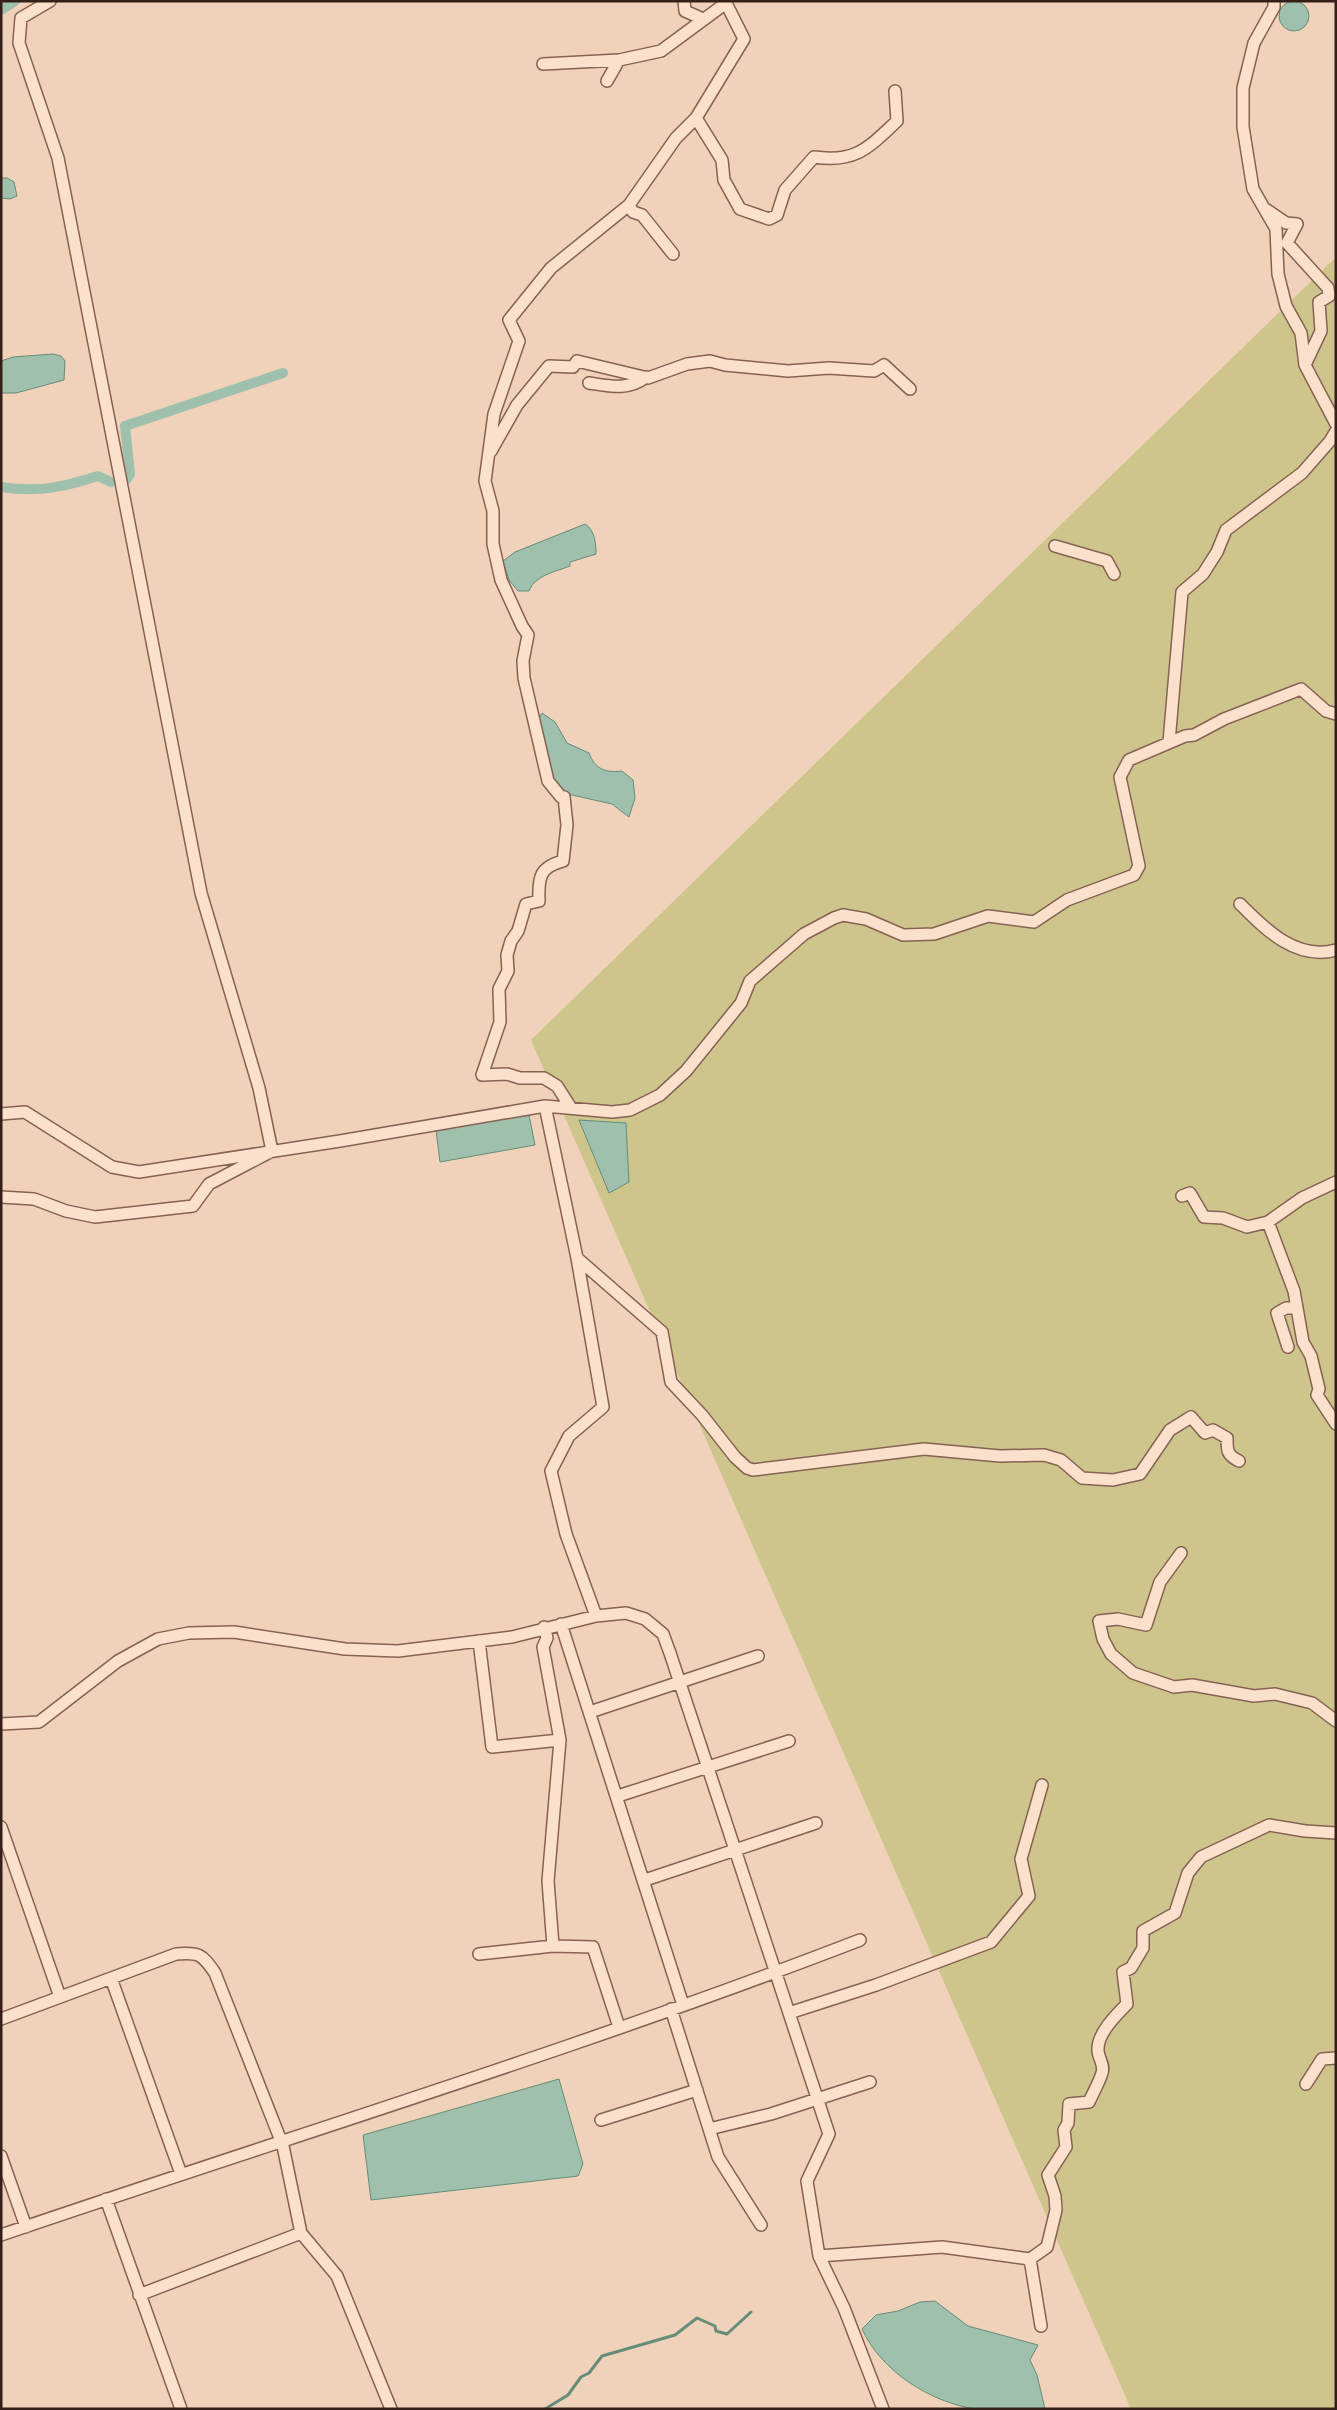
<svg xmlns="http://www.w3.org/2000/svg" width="1337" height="2410" viewBox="0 0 1337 2410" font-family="'Libre Baskerville',serif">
<rect width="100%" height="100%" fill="#f0d1b9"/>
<path fill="#cec58d" d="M 1336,257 L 1336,2409 L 1131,2409 L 531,1040 Z"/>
<path fill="#9ec0ad" stroke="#668d79" d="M1279 16a15 15 0 1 1 30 0a15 15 0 1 1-30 0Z
M 1,178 L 7,178 L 14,182 L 17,196 L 10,199 L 1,198 Z
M 53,354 L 61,356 L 65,361 L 64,380 L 16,393 L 1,393 L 1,361 L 13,357 Z
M 585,524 C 595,530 596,544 596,554 L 570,562 L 570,566 C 555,572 535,575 529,591 L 518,591 L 509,580 L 503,561 L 515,552 Z
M 542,713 L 555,722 L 567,743 L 589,753 C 595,769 605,773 622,771 L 633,780 L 635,798 L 629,817 L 612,804 L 563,793 L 551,782 L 538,720 Z
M 529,1115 L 535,1145 L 440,1162 L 436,1130 Z
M 579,1120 L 626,1123 L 629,1182 L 609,1193 Z
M 559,2079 L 583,2164 L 578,2176 L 371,2200 L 363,2135 Z
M 935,2301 L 968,2326 L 1038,2345 L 1030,2360 L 1037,2375 L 1045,2409 C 1022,2409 997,2410 975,2409 C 930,2402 881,2371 862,2329 L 876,2315 L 898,2311 L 920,2302 Z"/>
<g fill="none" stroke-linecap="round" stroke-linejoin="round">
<path stroke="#668d79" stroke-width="3" d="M 545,2409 L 568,2395 L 581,2377 L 589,2373 L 602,2356 L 675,2335 L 697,2318 L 715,2326 L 716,2331 L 727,2334 L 751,2312"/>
<path stroke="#9ec0ad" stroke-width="10" d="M 1,10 L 15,1
M 127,479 L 130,474 L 125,426 L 283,373
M 1,487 C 39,493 63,487 98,476 L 111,482"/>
<g stroke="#876153" stroke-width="14">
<path id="minor" d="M 684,1 L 685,11 L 703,19
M 1274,1 L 1274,7 L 1254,43 L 1243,88 L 1243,127 L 1253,189 L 1276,229 L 1278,274 L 1286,306 L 1301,333 L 1305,365 L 1336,424
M 543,64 L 619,60
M 696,118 L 722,160 L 724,180 L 740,209 L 769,219 L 777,215 L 785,190 L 814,157 C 856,163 868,148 897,121 L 895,91
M 629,205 L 633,212 L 642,215 L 673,254
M 1267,210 L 1286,223 L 1297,224 L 1287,243 L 1328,288 L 1329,296 L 1319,302 L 1321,331 L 1305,365
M 589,383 C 610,386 627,391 646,377
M 491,451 L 517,405 L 549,366 L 573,367 L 577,361 L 648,378 L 687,364 L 710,361 L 725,365 L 788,371 L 829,368 L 874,371 L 884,365 L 910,389
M 1055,546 L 1107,561 L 1114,574
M 1169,742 L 1182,592 L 1203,574 L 1217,552 L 1226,530 L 1302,473 L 1330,441 L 1336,431
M 1240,904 C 1265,929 1296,961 1336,950
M 545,1106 L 577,1258 L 603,1407 L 569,1436 L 551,1471 L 566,1534 L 596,1616
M 571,1108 L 557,1086 L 544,1078 L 520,1078 L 507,1074 L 482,1075 L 500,1022 L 499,989 L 508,971 L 507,955 L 511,941 L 518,931 L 526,904 L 539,901 C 538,877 540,867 563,861 L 567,825 L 564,797 L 561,797 L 548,781 L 524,678 L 523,661 L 528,635 L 522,626 L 501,580 L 493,544 L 493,511 L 485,481 L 494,414 L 519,341 L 509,320 L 551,268 L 629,205 L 676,138 L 696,118 L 744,39 L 726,3 L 661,51 L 619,60 L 607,81
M 1,1114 L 25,1112 L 112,1167 L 139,1172 L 340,1141 L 545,1106 L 612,1112 L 630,1110 L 660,1095 L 686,1071 L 741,1003 L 750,981 L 804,934 L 834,918 L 843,915 L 866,919 L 903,935 L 934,934 L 988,916 L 1034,922 L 1067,900 L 1134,875 L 1139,866 L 1120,777 L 1129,760 L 1185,736 L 1194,735 L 1224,719 L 1301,689 L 1326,711 L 1336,714
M 1182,1196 L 1190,1193 L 1204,1217 L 1223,1218 L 1247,1227 L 1268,1222 L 1302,1198 L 1336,1182
M 1,1197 L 34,1199 L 66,1211 L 95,1217 L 193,1206 L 209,1184 L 272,1151 L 259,1088 L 201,893 L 58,158 L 19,43 L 21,18 L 50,1
M 1268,1222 L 1294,1291 L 1303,1342 L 1311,1356 L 1319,1389 L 1317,1395 L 1336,1424
M 577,1258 L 662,1332 L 671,1382 L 702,1415 L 735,1457 L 747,1468 L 753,1470 L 924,1449 L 1000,1456 L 1044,1455 L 1061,1460 L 1082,1478 L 1113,1480 L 1140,1474 L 1170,1430 L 1191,1417 L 1205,1433 L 1213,1430 L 1227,1438 C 1227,1451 1227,1455 1239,1461
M 1288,1347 L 1277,1313 L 1286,1308 L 1296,1308
M 1181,1553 L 1160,1582 L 1146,1625 L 1118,1619 L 1099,1621 L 1103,1639 L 1111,1654 L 1133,1673 L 1174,1687 L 1192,1685 L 1254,1696 L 1275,1694 L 1312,1703 L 1336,1721
M 561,1624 L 683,2005
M 479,1641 L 492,1747 L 560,1740 L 543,1647 L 547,1638 L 544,1627
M 596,1710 L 758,1656
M 1,1724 L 39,1722 L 118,1661 L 158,1639 L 189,1633 L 234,1632 L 345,1649 L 398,1651 L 512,1637 L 596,1616 L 626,1613 L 645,1619 L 663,1634 L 670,1653 L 829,2134 L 807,2181 L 819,2256 L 844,2308 L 883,2409
M 621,1795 L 789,1741
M 1,1827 L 60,1997
M 648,1879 L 816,1823
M 553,1946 L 548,1881 L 560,1740
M 479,1954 L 553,1946 L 593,1947 L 619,2027
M 111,1978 L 181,2174
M 671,2009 L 718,2157 L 761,2225
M 789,2013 L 876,1985 L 991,1942 L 1029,1896 L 1021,1859 L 1042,1785
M 1,2019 L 176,1954 C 199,1952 202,1954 215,1973 L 283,2146 L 301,2233 L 337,2276 L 391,2409
M 1306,2084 L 1322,2059 L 1336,2058
M 601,2120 L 697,2090
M 709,2129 L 771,2114 L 870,2082
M 1,2156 L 26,2227
M 106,2199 L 181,2409
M 1,2235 C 288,2137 578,2049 860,1940
M 819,2256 L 942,2247 L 1030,2259 L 1041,2326
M 1030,2259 L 1047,2247 L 1056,2210 L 1055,2196 L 1048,2175 L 1066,2147 L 1064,2130 L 1068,2123 L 1069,2104 L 1089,2102 C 1093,2093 1099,2083 1102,2073 C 1105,2065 1098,2058 1098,2050 C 1097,2034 1116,2015 1127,2004 L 1123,1972 L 1131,1968 L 1143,1948 L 1143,1931 L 1175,1913 L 1188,1873 L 1201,1857 L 1269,1825 L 1305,1831 L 1336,1833
M 139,2295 L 301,2233"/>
</g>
<use href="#minor" stroke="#fbe1cc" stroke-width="11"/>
</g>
<rect width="1337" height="2410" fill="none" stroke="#351f19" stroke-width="5"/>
</svg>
